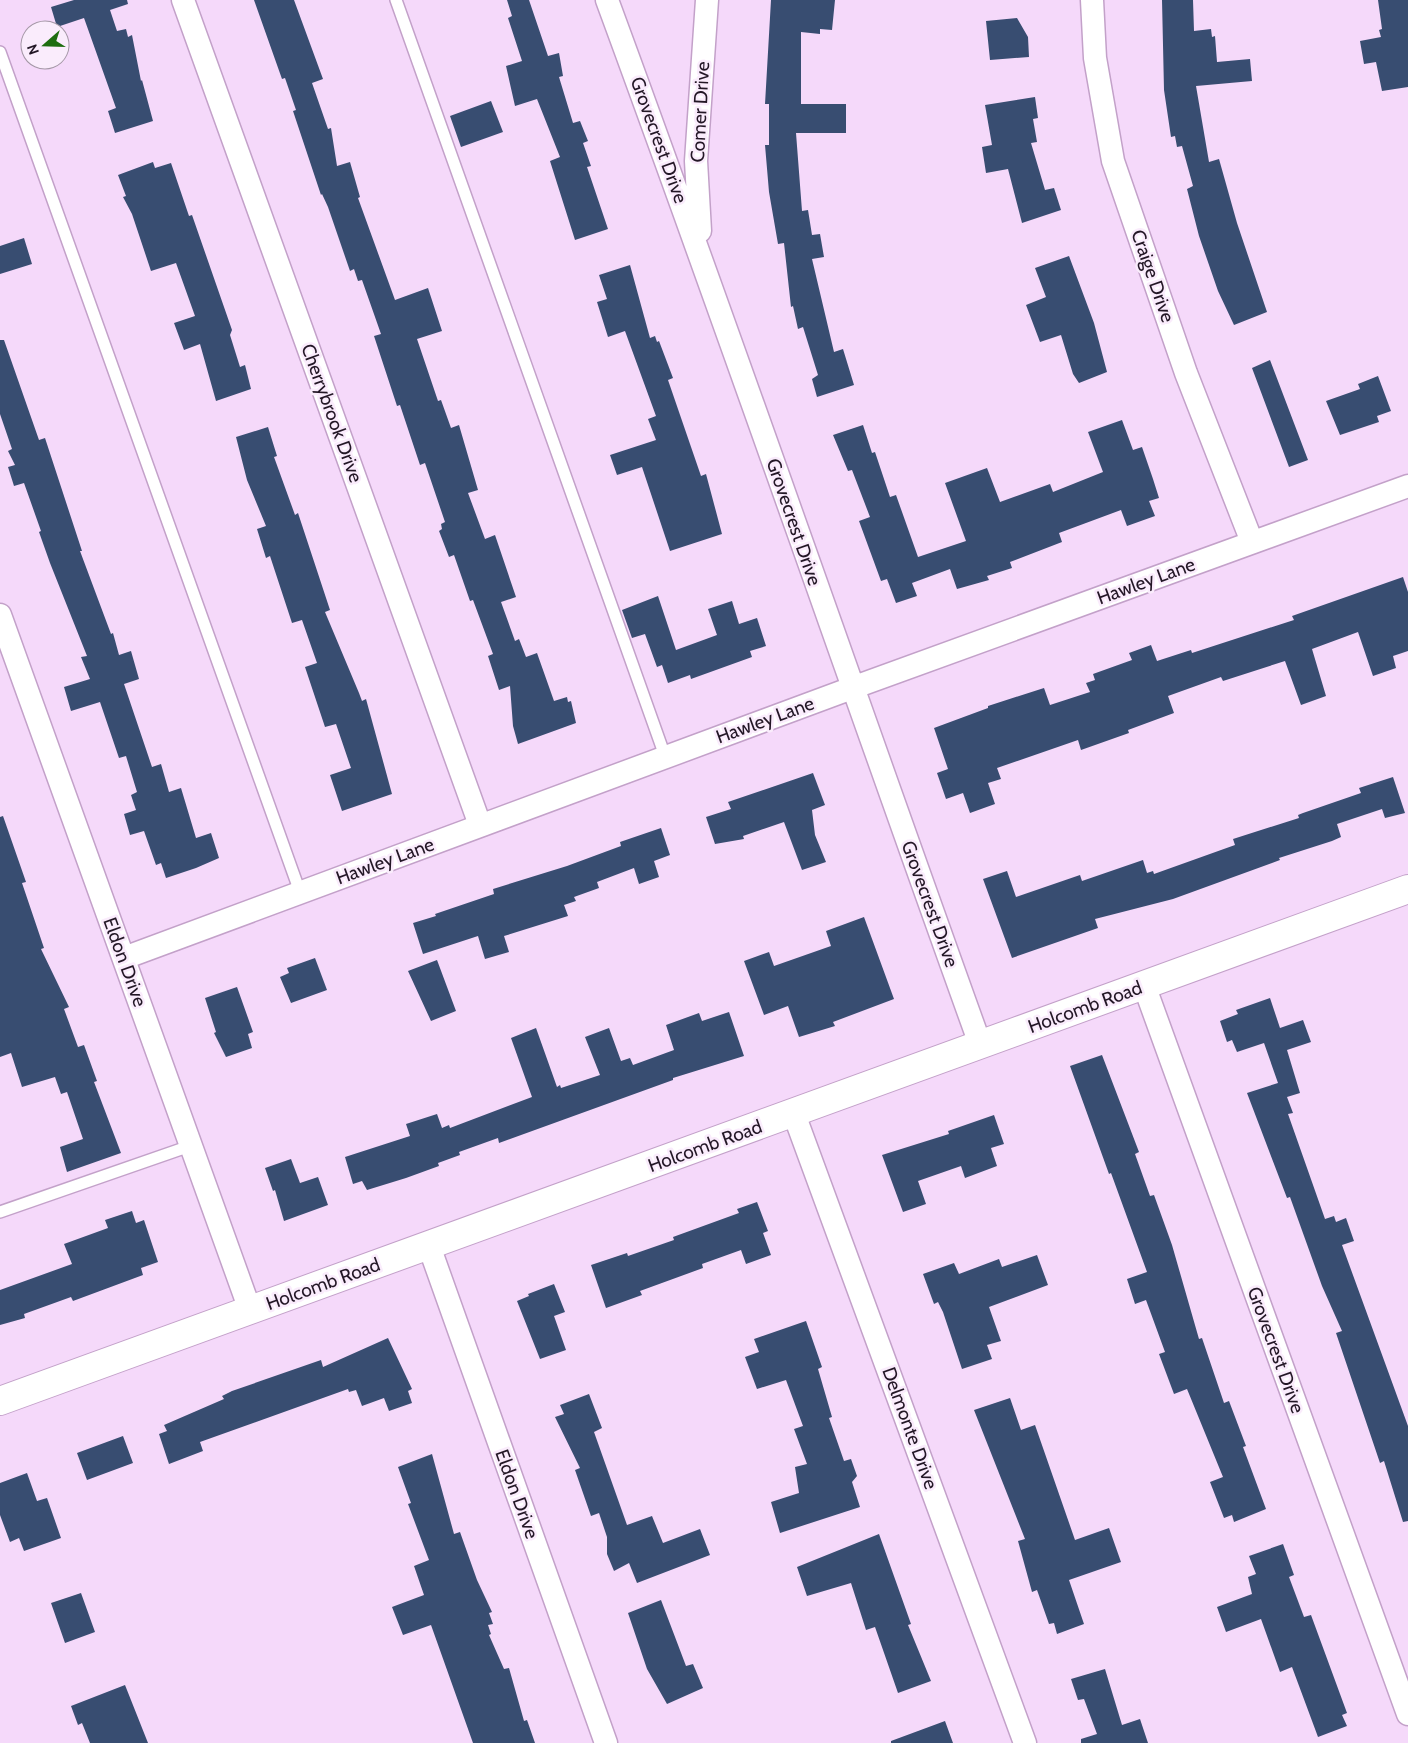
<svg xmlns="http://www.w3.org/2000/svg" width="1408" height="1743" viewBox="0 0 1408 1743" font-family="Cabin,sans-serif">
<rect width="100%" height="100%" fill="#f5d9fa"/>
<path fill="#384d71" d="M 74,0 L 127,0 L 128,4 L 110,10 L 117,31 L 126,29 L 128,37 L 132,35 L 141,81 L 142,80 L 153,121 L 115,133 L 108,111 L 116,108 L 84,18 L 57,27 L 51,7 Z
M 254,0 L 294,0 L 323,79 L 312,83 L 328,129 L 331,128 L 337,166 L 350,162 L 360,197 L 358,198 L 395,300 L 428,288 L 442,331 L 417,339 L 438,401 L 441,400 L 451,428 L 459,425 L 478,490 L 468,493 L 485,539 L 495,535 L 516,597 L 501,602 L 515,641 L 519,639 L 526,657 L 537,653 L 554,701 L 567,697 L 568,702 L 571,701 L 576,723 L 518,744 L 513,726 L 510,686 L 499,690 L 488,656 L 493,654 L 473,600 L 470,601 L 454,555 L 449,557 L 439,531 L 442,529 L 441,524 L 445,522 L 425,463 L 420,465 L 400,405 L 397,406 L 374,336 L 381,334 L 362,280 L 358,281 L 354,269 L 350,271 L 328,207 L 322,194 L 321,195 L 293,111 L 296,110 L 285,78 L 282,79 Z
M 507,0 L 529,0 L 548,56 L 559,53 L 563,76 L 559,77 L 573,123 L 580,121 L 588,141 L 583,143 L 591,166 L 587,167 L 608,229 L 575,240 L 550,161 L 560,157 L 537,99 L 515,106 L 506,66 L 522,61 L 508,18 L 512,16 Z
M 771,0 L 835,0 L 832,30 L 820,29 L 820,34 L 801,32 L 801,104 L 846,104 L 846,133 L 796,133 L 802,211 L 808,210 L 812,235 L 820,234 L 824,257 L 812,259 L 834,352 L 843,349 L 854,385 L 817,397 L 812,379 L 818,375 L 803,327 L 798,329 L 793,306 L 791,307 L 784,243 L 778,244 L 769,192 L 765,145 L 769,145 L 769,104 L 765,104 Z
M 1162,0 L 1193,0 L 1194,31 L 1211,29 L 1212,37 L 1215,36 L 1217,62 L 1250,59 L 1252,81 L 1196,86 L 1209,162 L 1219,159 L 1237,223 L 1267,312 L 1234,325 L 1218,291 L 1199,236 L 1187,189 L 1193,186 L 1182,146 L 1177,147 L 1175,136 L 1171,137 L 1164,90 Z
M 1378,0 L 1408,0 L 1408,87 L 1382,91 L 1376,62 L 1364,64 L 1360,41 L 1381,37 L 1379,30 L 1382,29 Z
M 1017,18 L 1028,37 L 1029,57 L 990,60 L 986,21 Z
M 1035,97 L 1038,118 L 1033,119 L 1037,142 L 1031,143 L 1045,190 L 1054,188 L 1061,210 L 1022,223 L 1008,169 L 986,173 L 982,147 L 992,145 L 985,105 Z
M 491,101 L 503,132 L 461,147 L 450,116 Z
M 153,162 L 155,168 L 171,163 L 189,216 L 192,215 L 232,330 L 230,335 L 240,367 L 245,365 L 251,389 L 216,401 L 200,344 L 184,350 L 174,323 L 195,316 L 176,263 L 151,271 L 132,214 L 123,197 L 126,196 L 118,175 Z
M 24,238 L 32,264 L 0,274 L 0,246 Z
M 1069,256 L 1094,323 L 1107,372 L 1079,383 L 1073,374 L 1061,335 L 1040,342 L 1026,305 L 1046,297 L 1035,268 Z
M 630,265 L 650,338 L 655,336 L 657,342 L 659,341 L 673,378 L 668,380 L 701,476 L 706,474 L 722,534 L 670,551 L 642,467 L 617,475 L 610,455 L 656,440 L 648,419 L 656,416 L 625,331 L 608,337 L 597,302 L 607,299 L 599,275 Z
M 0,340 L 4,340 L 39,440 L 45,438 L 82,551 L 80,551 L 111,634 L 113,633 L 119,655 L 131,651 L 139,679 L 124,684 L 152,767 L 161,764 L 169,792 L 181,788 L 196,838 L 211,833 L 219,858 L 196,868 L 166,878 L 161,863 L 156,865 L 144,831 L 130,835 L 124,814 L 136,810 L 131,795 L 137,792 L 126,756 L 119,758 L 100,702 L 71,711 L 64,687 L 90,679 L 81,657 L 87,656 L 50,563 L 39,532 L 41,531 L 24,483 L 14,486 L 8,467 L 15,465 L 8,451 L 12,449 L 0,414 Z
M 1270,360 L 1308,460 L 1289,467 L 1252,368 Z
M 1378,376 L 1391,411 L 1377,416 L 1379,422 L 1340,435 L 1326,401 L 1360,389 L 1358,384 Z
M 1122,420 L 1133,450 L 1142,447 L 1153,479 L 1159,498 L 1149,501 L 1155,516 L 1127,526 L 1121,510 L 1059,533 L 1062,542 L 1010,562 L 1012,568 L 987,576 L 989,580 L 957,589 L 950,569 L 912,583 L 917,596 L 896,603 L 887,579 L 881,581 L 859,521 L 870,517 L 852,470 L 848,471 L 833,435 L 863,425 L 872,453 L 875,452 L 890,497 L 896,495 L 918,557 L 966,541 L 945,483 L 987,468 L 1000,502 L 1050,484 L 1053,492 L 1103,472 L 1088,432 Z
M 268,427 L 277,456 L 274,457 L 295,515 L 298,513 L 330,610 L 325,612 L 359,693 L 362,701 L 366,699 L 392,794 L 342,811 L 330,775 L 351,768 L 336,724 L 325,727 L 305,667 L 317,663 L 302,620 L 292,623 L 270,556 L 266,558 L 257,529 L 266,526 L 247,480 L 236,437 Z
M 1403,577 L 1408,592 L 1408,651 L 1393,656 L 1396,668 L 1373,676 L 1358,632 L 1312,649 L 1326,696 L 1301,705 L 1285,661 L 1223,681 L 1221,677 L 1168,696 L 1174,713 L 1128,730 L 1129,733 L 1081,750 L 1078,740 L 997,768 L 1001,779 L 988,783 L 995,804 L 970,813 L 963,793 L 946,799 L 937,773 L 948,769 L 934,728 L 988,708 L 988,706 L 1044,688 L 1050,705 L 1090,692 L 1086,683 L 1095,680 L 1093,674 L 1132,660 L 1129,653 L 1151,645 L 1157,661 L 1191,650 L 1192,653 L 1294,620 L 1292,616 Z
M 658,596 L 676,650 L 717,635 L 708,609 L 732,601 L 739,624 L 757,618 L 766,646 L 750,651 L 752,657 L 691,679 L 690,675 L 668,683 L 662,665 L 657,667 L 645,634 L 632,638 L 622,610 Z
M 813,773 L 825,805 L 812,810 L 815,835 L 826,862 L 802,870 L 784,822 L 743,836 L 744,839 L 715,844 L 706,817 L 731,809 L 728,802 Z
M 1393,777 L 1405,813 L 1385,818 L 1382,809 L 1337,824 L 1341,837 L 1332,841 L 1279,858 L 1280,860 L 1173,899 L 1095,919 L 1098,928 L 1012,958 L 983,879 L 1007,871 L 1016,897 L 1080,875 L 1082,881 L 1143,860 L 1147,873 L 1153,871 L 1154,874 L 1235,845 L 1233,839 L 1299,818 L 1298,815 L 1303,813 L 1361,793 L 1359,788 Z
M 3,816 L 26,882 L 22,883 L 44,948 L 41,949 L 69,1007 L 64,1009 L 78,1047 L 84,1045 L 97,1081 L 94,1082 L 121,1153 L 67,1172 L 60,1147 L 83,1139 L 67,1092 L 61,1094 L 55,1077 L 22,1087 L 11,1053 L 0,1057 L 0,817 Z
M 661,828 L 670,855 L 654,861 L 659,877 L 639,884 L 634,868 L 597,882 L 599,888 L 574,897 L 576,901 L 564,905 L 568,916 L 504,936 L 509,952 L 485,959 L 478,936 L 423,954 L 413,923 L 436,916 L 435,914 L 494,894 L 493,889 L 567,866 L 621,846 L 620,842 Z
M 864,917 L 894,999 L 833,1022 L 835,1026 L 799,1037 L 788,1006 L 764,1015 L 744,961 L 769,952 L 774,966 L 831,946 L 826,931 Z
M 315,958 L 327,990 L 291,1003 L 280,977 L 289,973 L 287,968 Z
M 437,960 L 456,1011 L 431,1021 L 408,971 Z
M 237,987 L 253,1032 L 248,1034 L 252,1048 L 226,1057 L 214,1033 L 216,1032 L 205,998 Z
M 1270,998 L 1280,1028 L 1303,1020 L 1311,1042 L 1287,1050 L 1300,1093 L 1287,1097 L 1293,1113 L 1288,1114 L 1325,1219 L 1334,1216 L 1336,1222 L 1346,1218 L 1354,1241 L 1342,1245 L 1408,1426 L 1408,1521 L 1403,1522 L 1384,1461 L 1380,1463 L 1336,1333 L 1342,1331 L 1322,1286 L 1290,1197 L 1287,1198 L 1247,1093 L 1278,1083 L 1264,1043 L 1237,1052 L 1232,1040 L 1227,1042 L 1220,1021 L 1238,1014 L 1236,1010 Z
M 729,1012 L 744,1056 L 673,1078 L 673,1080 L 499,1143 L 498,1138 L 459,1152 L 460,1155 L 438,1163 L 439,1166 L 406,1178 L 367,1190 L 362,1181 L 353,1184 L 345,1157 L 410,1136 L 406,1124 L 437,1114 L 442,1128 L 449,1125 L 450,1128 L 532,1097 L 511,1038 L 536,1028 L 557,1087 L 560,1085 L 561,1088 L 600,1075 L 585,1037 L 609,1028 L 621,1061 L 630,1058 L 633,1065 L 674,1050 L 666,1025 L 699,1013 L 702,1021 Z
M 1102,1055 L 1139,1152 L 1135,1154 L 1150,1196 L 1154,1195 L 1172,1245 L 1199,1339 L 1202,1338 L 1224,1403 L 1229,1401 L 1246,1446 L 1243,1447 L 1266,1509 L 1234,1522 L 1232,1515 L 1224,1518 L 1210,1482 L 1223,1477 L 1187,1389 L 1174,1394 L 1159,1354 L 1165,1352 L 1146,1300 L 1135,1304 L 1127,1279 L 1147,1272 L 1111,1173 L 1109,1174 L 1070,1066 Z
M 994,1115 L 1004,1144 L 991,1148 L 997,1166 L 965,1178 L 961,1166 L 918,1181 L 926,1204 L 903,1212 L 882,1155 L 949,1134 L 948,1131 Z
M 291,1159 L 300,1183 L 318,1177 L 328,1205 L 284,1221 L 275,1190 L 273,1191 L 265,1168 Z
M 757,1202 L 768,1231 L 763,1233 L 771,1255 L 746,1264 L 741,1250 L 702,1264 L 703,1268 L 640,1291 L 642,1295 L 606,1308 L 591,1265 L 627,1253 L 628,1256 L 674,1240 L 673,1237 L 739,1213 L 737,1209 Z
M 132,1211 L 136,1223 L 144,1220 L 158,1262 L 141,1268 L 143,1275 L 73,1301 L 71,1297 L 24,1314 L 25,1318 L 0,1325 L 0,1290 L 72,1264 L 64,1244 L 108,1228 L 105,1220 Z
M 1037,1255 L 1048,1285 L 989,1307 L 1001,1341 L 987,1345 L 992,1359 L 962,1369 L 943,1312 L 938,1302 L 934,1304 L 923,1274 L 954,1263 L 959,1274 L 999,1259 L 1002,1267 Z
M 554,1284 L 565,1312 L 554,1316 L 566,1350 L 540,1359 L 517,1301 L 529,1296 L 528,1294 Z
M 806,1321 L 822,1367 L 818,1369 L 832,1417 L 829,1418 L 844,1461 L 851,1459 L 857,1476 L 852,1482 L 860,1507 L 780,1533 L 771,1502 L 799,1493 L 795,1467 L 807,1464 L 794,1429 L 803,1426 L 786,1380 L 757,1389 L 745,1357 L 759,1352 L 754,1339 Z
M 388,1338 L 412,1389 L 408,1391 L 412,1403 L 389,1411 L 384,1398 L 362,1406 L 356,1390 L 349,1392 L 348,1389 L 200,1442 L 203,1451 L 169,1464 L 159,1434 L 167,1431 L 164,1425 L 224,1399 L 222,1396 L 232,1391 L 321,1360 L 323,1367 Z
M 589,1394 L 602,1428 L 594,1432 L 627,1525 L 652,1516 L 663,1543 L 700,1529 L 710,1555 L 637,1583 L 629,1563 L 614,1571 L 607,1554 L 607,1537 L 599,1513 L 591,1516 L 575,1470 L 580,1468 L 555,1417 L 564,1414 L 560,1405 Z
M 1010,1398 L 1021,1430 L 1035,1425 L 1075,1540 L 1109,1528 L 1121,1562 L 1069,1580 L 1084,1624 L 1057,1634 L 1054,1623 L 1049,1624 L 1037,1590 L 1032,1592 L 1018,1541 L 1025,1539 L 974,1410 Z
M 123,1436 L 133,1463 L 87,1480 L 77,1453 Z
M 432,1454 L 454,1534 L 460,1532 L 477,1580 L 492,1612 L 489,1613 L 493,1624 L 488,1625 L 491,1634 L 489,1635 L 504,1669 L 509,1668 L 524,1721 L 527,1720 L 535,1743 L 473,1743 L 431,1625 L 403,1635 L 392,1607 L 424,1595 L 414,1566 L 429,1560 L 408,1504 L 411,1503 L 398,1467 Z
M 27,1473 L 37,1501 L 47,1498 L 61,1538 L 24,1551 L 19,1538 L 10,1542 L 0,1515 L 0,1483 Z
M 879,1534 L 911,1624 L 908,1625 L 931,1681 L 898,1693 L 875,1627 L 866,1630 L 851,1583 L 807,1596 L 797,1567 Z
M 1283,1544 L 1294,1575 L 1289,1577 L 1304,1617 L 1311,1615 L 1347,1713 L 1342,1715 L 1347,1726 L 1318,1737 L 1292,1667 L 1280,1672 L 1261,1619 L 1226,1632 L 1217,1607 L 1252,1594 L 1248,1577 L 1256,1574 L 1249,1556 Z
M 81,1593 L 95,1632 L 65,1643 L 51,1603 Z
M 661,1600 L 686,1666 L 693,1664 L 703,1688 L 667,1704 L 647,1669 L 628,1613 Z
M 1105,1669 L 1122,1725 L 1140,1719 L 1148,1743 L 1081,1743 L 1081,1739 L 1097,1734 L 1084,1699 L 1078,1700 L 1071,1679 Z
M 125,1685 L 148,1743 L 90,1743 L 82,1723 L 78,1725 L 71,1706 Z
M 945,1721 L 953,1743 L 891,1743 L 891,1741 Z"/>
<g fill="none" stroke-linecap="round" stroke-linejoin="round">
<g stroke="#c3a1c9" stroke-width="14">
<path id="lane" d="M 396,0 L 665,756
M 0,52 L 300,892
M 0,1212 L 190,1146"/>
</g>
<g stroke="#c3a1c9" stroke-width="25">
<path id="street" d="M 183,0 L 480,825
M 607,0 C 735,347 855,697 980,1044
M 1092,0 L 1095,58 L 1113,161 L 1186,373 L 1252,542
M 700,231 L 696,161 L 707,0
M 0,615 L 250,1310
M 124,958 L 852,688 L 1408,486
M 1144,985 L 1408,1714
M 794,1114 L 1025,1743
M 429,1246 L 606,1743"/>
</g>
<g stroke="#c3a1c9" stroke-width="30">
<path id="secondary" d="M 0,1401 L 1408,889"/>
</g>
<use href="#lane" stroke="#fff" stroke-width="11"/>
<use href="#street" stroke="#fff" stroke-width="22"/>
<use href="#secondary" stroke="#fff" stroke-width="28"/>
</g>
<g text-anchor="middle" dominant-baseline="central" stroke-width="5" stroke-linejoin="round" paint-order="stroke">
<g font-size="19" fill="#231726" stroke="#faecfc">
<text transform="translate(700 112) rotate(-87)">Comer Drive</text>
<text transform="translate(659 140) rotate(70)">Grovecrest Drive</text>
<text transform="translate(1153 276) rotate(71)">Craige Drive</text>
<text transform="translate(332 413) rotate(70)">Cherrybrook Drive</text>
<text transform="translate(794 522) rotate(71)">Grovecrest Drive</text>
<text transform="translate(1146 581) rotate(-20)">Hawley Lane</text>
<text transform="translate(765 720) rotate(-20)">Hawley Lane</text>
<text transform="translate(385 861) rotate(-20)">Hawley Lane</text>
<text transform="translate(930 904) rotate(70)">Grovecrest Drive</text>
<text transform="translate(125 962) rotate(70)">Eldon Drive</text>
<text transform="translate(1085 1007) rotate(-20)">Holcomb Road</text>
<text transform="translate(705 1146) rotate(-20)">Holcomb Road</text>
<text transform="translate(323 1284) rotate(-20)">Holcomb Road</text>
<text transform="translate(1276 1350) rotate(70)">Grovecrest Drive</text>
<text transform="translate(910 1428) rotate(70)">Delmonte Drive</text>
<text transform="translate(517 1494) rotate(70)">Eldon Drive</text>
</g>
</g>
<g transform="translate(45 45) rotate(250)"><circle r="24" fill="#faecfc" stroke="#a497a6"/>
<path d="M0-4L9 19L0 12L-9 19Z" fill="#1e6d10"/>
<text y="-8" font-size="14" font-weight="bold" text-anchor="middle" fill="#231726">N</text>
</g>
</svg>
